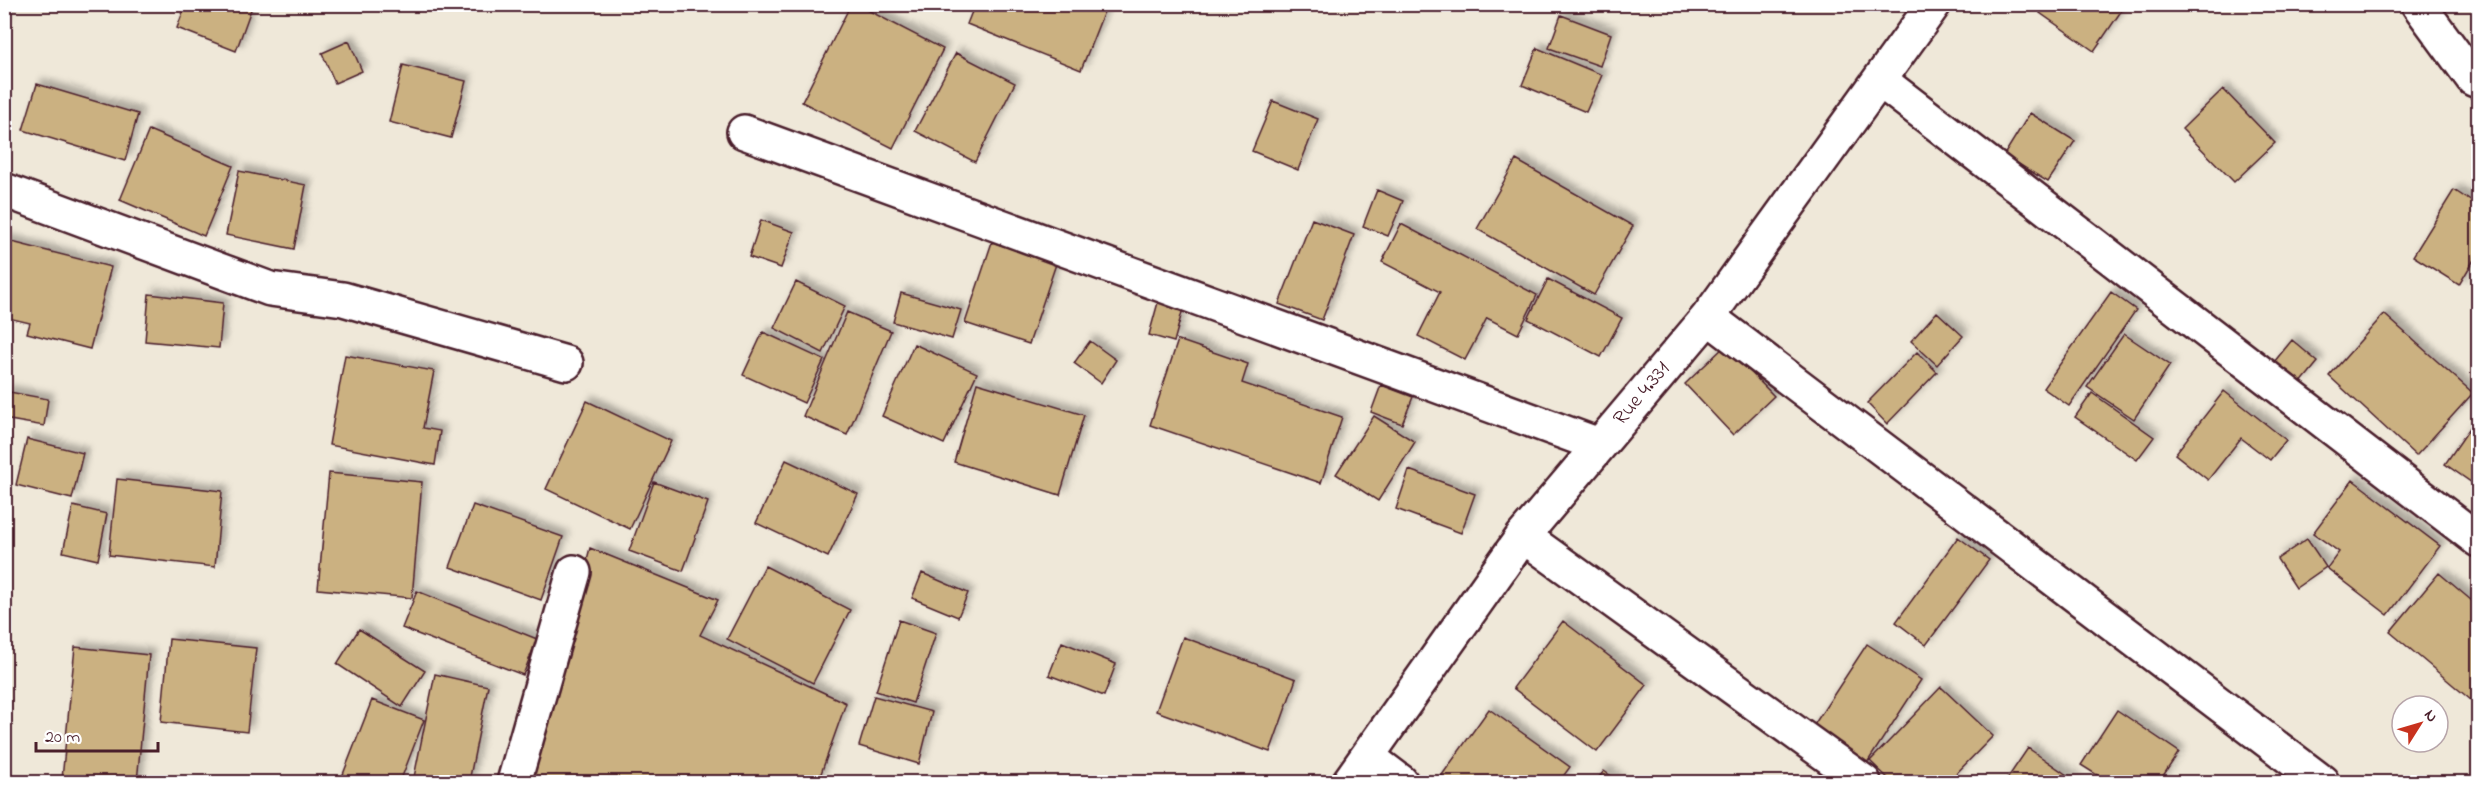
<svg xmlns="http://www.w3.org/2000/svg" width="2483" height="787" viewBox="0 0 2483 787" font-family="'Indie Flower',sans-serif">
<defs>
<filter id="shadow"><feDropShadow dx="5.5" dy="-5.5" stdDeviation="3" flood-color="#0004"/></filter>
</defs>
<rect width="100%" height="100%" fill="#efe8d9"/>
<filter id="ink" filterUnits="userSpaceOnUse"><feTurbulence type="fractalNoise" baseFrequency=".0167" numOctaves="2"/><feDisplacementMap in="SourceGraphic" scale="12" xChannelSelector="R" yChannelSelector="G"/><feConvolveMatrix kernelMatrix="1 2 1 2 8 2 1 2 1" color-interpolation-filters="sRGB"/></filter>
<g filter="url(#ink)">
<path fill="#cbb181" stroke="#4a1f2b" stroke-width="1.5" filter="url(#shadow)" d="M 4,4 L 9,4 L 4,23 Z
M 186,4 L 253,4 L 236,51 L 177,28 Z
M 851,4 L 856,4 L 943,49 L 893,148 L 802,102 Z
M 975,4 L 1107,4 L 1081,70 L 967,24 Z
M 2046,4 L 2126,4 L 2094,51 L 2040,13 Z
M 1561,15 L 1611,34 L 1600,66 L 1549,48 Z
M 349,41 L 362,71 L 335,83 L 322,53 Z
M 1537,48 L 1602,75 L 1586,112 L 1522,85 Z
M 956,53 L 1015,83 L 975,162 L 915,131 Z
M 403,65 L 466,81 L 451,138 L 389,122 Z
M 37,84 L 138,114 L 125,161 L 23,130 Z
M 2223,89 L 2275,143 L 2234,182 L 2182,129 Z
M 1273,101 L 1318,119 L 1298,170 L 1252,151 Z
M 2030,113 L 2075,141 L 2048,182 L 2004,155 Z
M 149,130 L 233,166 L 204,236 L 120,200 Z
M 1516,160 L 1633,226 L 1594,295 L 1477,229 Z
M 239,171 L 306,185 L 294,249 L 226,235 Z
M 1377,190 L 1403,201 L 1388,236 L 1363,226 Z
M 2454,190 L 2478,206 L 2478,253 L 2459,285 L 2413,256 Z
M 1312,219 L 1354,235 L 1322,320 L 1279,304 Z
M 761,220 L 794,232 L 781,268 L 749,257 Z
M 1401,224 L 1537,295 L 1518,334 L 1487,318 L 1465,360 L 1418,336 L 1440,292 L 1382,262 Z
M 4,240 L 111,267 L 90,349 L 27,333 L 30,323 L 4,317 Z
M 992,242 L 1056,264 L 1029,344 L 965,323 Z
M 1548,279 L 1622,318 L 1601,357 L 1528,319 Z
M 796,282 L 845,306 L 823,353 L 774,328 Z
M 2111,292 L 2136,310 L 2069,406 L 2043,388 Z
M 901,293 L 961,310 L 952,339 L 893,322 Z
M 149,294 L 223,303 L 219,348 L 145,341 Z
M 1160,295 L 1185,301 L 1174,342 L 1149,335 Z
M 847,312 L 891,331 L 847,435 L 803,416 Z
M 1937,312 L 1963,336 L 1937,365 L 1911,341 Z
M 2384,314 L 2473,393 L 2416,456 L 2329,376 Z
M 763,332 L 824,360 L 804,403 L 743,375 Z
M 2124,334 L 2170,365 L 2134,419 L 2087,387 Z
M 1178,340 L 1248,364 L 1242,383 L 1342,417 L 1321,483 L 1150,425 Z
M 2292,340 L 2318,362 L 2300,384 L 2274,362 Z
M 1090,341 L 1116,360 L 1101,383 L 1074,363 Z
M 914,344 L 977,373 L 944,444 L 882,416 Z
M 1725,346 L 1774,396 L 1733,435 L 1685,384 Z
M 1917,352 L 1937,372 L 1887,424 L 1867,403 Z
M 345,355 L 434,371 L 423,428 L 440,431 L 435,465 L 329,445 Z
M 977,383 L 1084,415 L 1060,495 L 954,462 Z
M 1381,385 L 1413,397 L 1402,424 L 1371,412 Z
M 4,391 L 48,399 L 44,426 L 4,419 Z
M 2224,391 L 2286,440 L 2270,460 L 2241,438 L 2208,480 L 2175,454 Z
M 2092,393 L 2154,437 L 2137,460 L 2075,417 Z
M 587,401 L 671,441 L 630,529 L 546,489 Z
M 1374,416 L 1415,442 L 1378,501 L 1336,474 Z
M 2478,416 L 2478,487 L 2445,464 Z
M 27,439 L 83,453 L 72,499 L 16,485 Z
M 786,460 L 858,494 L 828,557 L 756,523 Z
M 1409,470 L 1475,494 L 1461,533 L 1396,509 Z
M 329,473 L 422,482 L 412,598 L 318,589 Z
M 117,479 L 222,491 L 215,567 L 109,555 Z
M 2353,480 L 2440,546 L 2388,615 L 2327,568 L 2339,552 L 2313,533 Z
M 654,482 L 708,502 L 683,571 L 629,551 Z
M 473,505 L 563,537 L 541,600 L 450,567 Z
M 73,506 L 107,514 L 98,560 L 63,552 Z
M 1958,537 L 1989,560 L 1926,645 L 1896,622 Z
M 2307,539 L 2326,567 L 2296,588 L 2277,559 Z
M 590,548 L 718,600 L 700,635 L 846,703 L 818,782 L 528,782 Z
M 765,566 L 850,610 L 813,683 L 727,639 Z
M 922,573 L 968,593 L 958,617 L 912,598 Z
M 2439,573 L 2478,606 L 2478,706 L 2390,632 Z
M 417,591 L 537,639 L 523,675 L 402,628 Z
M 899,620 L 936,633 L 913,703 L 876,691 Z
M 1563,621 L 1647,685 L 1597,752 L 1513,688 Z
M 359,629 L 425,671 L 402,707 L 337,664 Z
M 1183,637 L 1296,679 L 1270,752 L 1156,711 Z
M 169,639 L 256,648 L 247,732 L 161,722 Z
M 1062,642 L 1116,664 L 1104,696 L 1049,675 Z
M 1867,644 L 1921,680 L 1865,766 L 1810,731 Z
M 75,647 L 149,655 L 137,782 L 102,782 L 62,779 Z
M 435,674 L 488,686 L 469,782 L 413,782 Z
M 1941,687 L 1993,736 L 1948,782 L 1892,782 L 1870,761 Z
M 874,696 L 932,712 L 919,764 L 859,746 Z
M 372,700 L 424,720 L 400,782 L 340,782 Z
M 1489,709 L 1570,767 L 1559,782 L 1437,782 Z
M 2117,710 L 2179,752 L 2159,782 L 2108,782 L 2081,765 Z
M 2028,748 L 2077,782 L 2005,782 Z
M 1604,771 L 1620,782 L 1595,782 Z"/>
<g fill="none" stroke-linecap="round" stroke-linejoin="round">
<g stroke="#4a1f2b" stroke-width="38">
<path id="minor" d="M 2418,4 L 2473,79 L 2478,81
M 1881,81 L 2478,540
M 744,132 L 1599,445
M 4,190 L 270,289 L 343,299 L 566,363
M 1708,317 L 2322,782
M 1523,536 L 1864,782
M 1368,757 L 1401,782
M 514,782 L 574,572
M 1349,782 L 1523,536 L 1708,317 L 1934,4"/>
</g>
<use href="#minor" stroke="#fff" stroke-width="33"/>
</g>
</g>
<g text-anchor="middle" dominant-baseline="central" stroke-width="5" stroke-linejoin="round" paint-order="stroke">
<g font-size="21" fill="#4a1f2b" stroke="#fff">
<text transform="translate(1642 394) rotate(-50)">Rue 4.331</text>
</g>
</g>
<rect width="2483" height="787" fill="none" stroke="#fff" stroke-width="24"/>
<rect x="12" y="12" width="2459" height="763" fill="none" stroke="#4a1f2b" stroke-width="2" filter="url(#ink)"/>
<g transform="translate(2420 724) rotate(53)"><circle r="28" fill="#ffffff" stroke="#b7a5aa" stroke-width="1.5"/>
<path d="M0-4.5L10 22L0 15L-10 22Z" fill="#c8321e"/>
<text y="-9" font-size="16" font-weight="bold" text-anchor="middle" fill="#4a1f2b">N</text>
</g>
<path d="M36 742v9h122v-9" fill="none" stroke="#4a1f2b" stroke-width="3"/>
<text x="45" y="742" font-size="18" fill="#4a1f2b" stroke="#ffffff" stroke-width="4.5" paint-order="stroke">20 m</text>
</svg>
